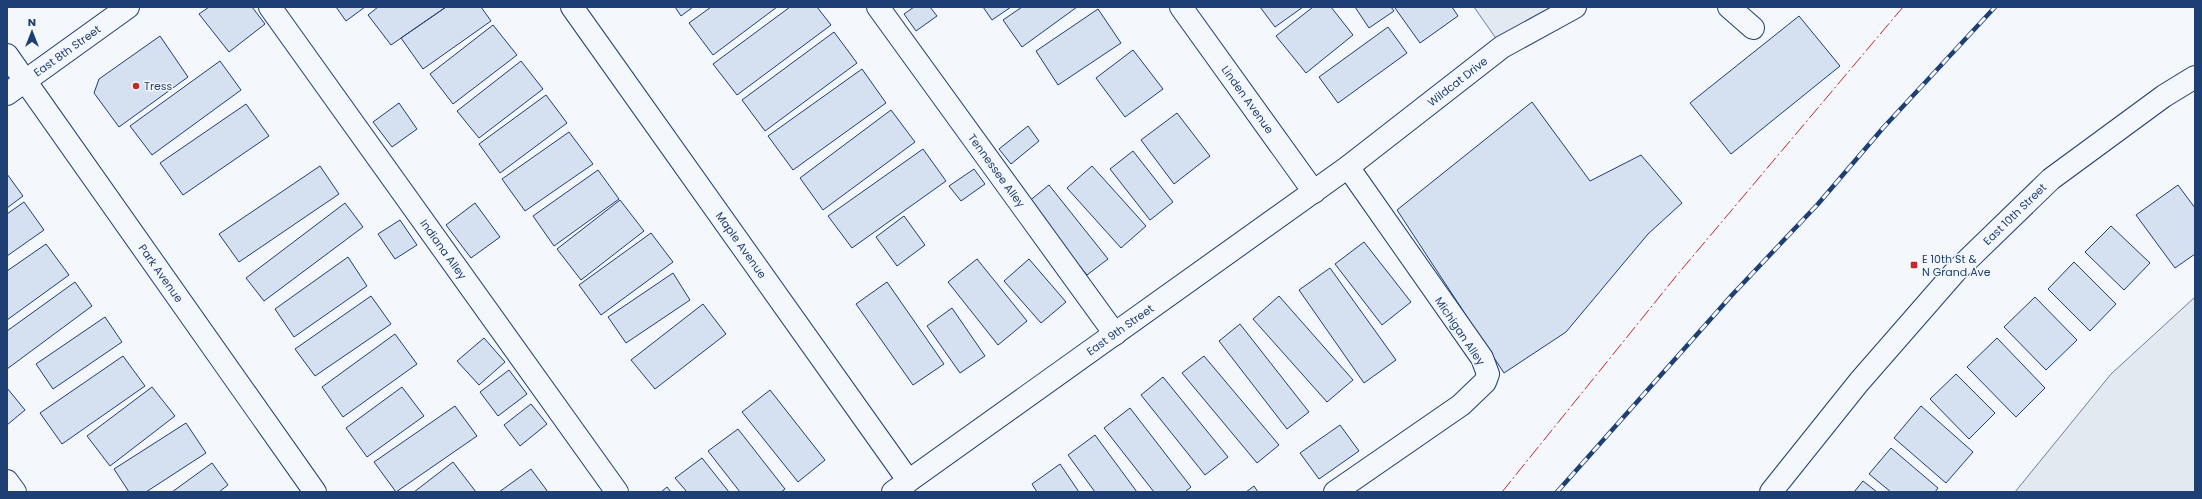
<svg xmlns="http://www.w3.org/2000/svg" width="2202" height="499" viewBox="0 0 2202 499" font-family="Poppins,sans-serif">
<rect width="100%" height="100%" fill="#f4f7fb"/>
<path fill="#e3e9f0" stroke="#687fa3" d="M 1474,7 L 1575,7 L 1502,47 Z
M 2195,297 L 2195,492 L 2015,492 L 2111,374 Z"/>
<path fill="#d5e0f0" stroke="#1d3f73" d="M 209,7 L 252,7 L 265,24 L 229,52 L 199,14 Z
M 336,7 L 365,7 L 346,21 Z
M 378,7 L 446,7 L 391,45 L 368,15 Z
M 446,7 L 481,7 L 491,21 L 423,69 L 401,38 Z
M 675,7 L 693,7 L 681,16 Z
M 711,7 L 777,7 L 713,55 L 689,23 Z
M 790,7 L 817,7 L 831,25 L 737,95 L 713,64 Z
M 914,7 L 930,7 L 937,16 L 916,31 L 904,14 Z
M 983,7 L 1011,7 L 992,20 Z
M 1022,7 L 1077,7 L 1022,47 L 1003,20 Z
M 1260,7 L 1303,7 L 1275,27 Z
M 1313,7 L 1331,7 L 1353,35 L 1306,73 L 1276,36 Z
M 1355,7 L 1391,7 L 1394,11 L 1369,28 Z
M 1397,7 L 1452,7 L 1458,16 L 1420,43 L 1395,8 Z
M 1098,9 L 1121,43 L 1058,85 L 1036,51 Z
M 1799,16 L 1840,66 L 1731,154 L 1690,103 Z
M 493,25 L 517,55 L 453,104 L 430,74 Z
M 1388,27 L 1407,53 L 1338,103 L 1319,77 Z
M 834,32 L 857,63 L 765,131 L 742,100 Z
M 160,36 L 188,77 L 119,127 L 94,93 L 99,79 Z
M 1133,50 L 1163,89 L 1125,117 L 1096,78 Z
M 220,61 L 241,90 L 152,155 L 130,126 Z
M 521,61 L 543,89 L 479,138 L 457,111 Z
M 862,69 L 886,103 L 793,170 L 768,136 Z
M 546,95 L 567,123 L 500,173 L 479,144 Z
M 1532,102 L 1590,181 L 1641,155 L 1682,203 L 1648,234 L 1566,332 L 1504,373 L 1397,210 Z
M 399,103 L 417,129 L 392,147 L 373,122 Z
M 246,104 L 269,136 L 183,195 L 160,163 Z
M 891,110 L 915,142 L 823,210 L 800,178 Z
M 1177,113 L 1210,156 L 1174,184 L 1141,140 Z
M 1028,126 L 1039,141 L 1011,164 L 999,149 Z
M 569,132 L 593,164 L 525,211 L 502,179 Z
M 923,149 L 946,181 L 852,248 L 828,216 Z
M 1133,151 L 1173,202 L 1150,220 L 1110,169 Z
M 320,166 L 339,194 L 239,262 L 219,234 Z
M 1092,166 L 1146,226 L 1121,248 L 1067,188 Z
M 974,169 L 985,184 L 961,201 L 949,186 Z
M 598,170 L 619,199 L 554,246 L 533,216 Z
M 7,174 L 23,196 L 7,208 Z
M 1049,185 L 1108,259 L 1087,275 L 1028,202 Z
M 2178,185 L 2195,208 L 2195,254 L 2175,268 L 2136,215 Z
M 620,200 L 644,231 L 581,280 L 557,249 Z
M 24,202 L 44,230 L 7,256 L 7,214 Z
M 345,203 L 363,227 L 264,301 L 246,278 Z
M 475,203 L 500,237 L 471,258 L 446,225 Z
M 904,216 L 925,245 L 897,266 L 876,237 Z
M 400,220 L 417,245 L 395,259 L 378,234 Z
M 2111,226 L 2150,263 L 2124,290 L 2085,252 Z
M 651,233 L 673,262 L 601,315 L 579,285 Z
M 1364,242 L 1411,302 L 1382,325 L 1335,264 Z
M 46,244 L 69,275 L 7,320 L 7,271 Z
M 348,257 L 367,286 L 294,337 L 275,309 Z
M 977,259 L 1027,321 L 998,345 L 948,282 Z
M 1029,259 L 1066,302 L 1041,323 L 1004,281 Z
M 2074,262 L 2116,304 L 2090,331 L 2048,289 Z
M 1330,268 L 1396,360 L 1364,383 L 1299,290 Z
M 673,273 L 690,300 L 626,343 L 608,317 Z
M 75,282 L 92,306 L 7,369 L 7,331 Z
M 887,282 L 944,364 L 913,385 L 856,304 Z
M 371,296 L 391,324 L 315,376 L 295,349 Z
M 1279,296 L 1353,380 L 1327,402 L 1253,319 Z
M 2035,297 L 2077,340 L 2046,370 L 2004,327 Z
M 703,304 L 726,334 L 655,389 L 631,360 Z
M 952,308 L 985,356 L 960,373 L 927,326 Z
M 105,317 L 122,342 L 53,389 L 36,364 Z
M 1240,324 L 1309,412 L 1287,429 L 1219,341 Z
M 395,334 L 417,364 L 343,417 L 322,387 Z
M 484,338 L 505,362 L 479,385 L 457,361 Z
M 1997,338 L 2045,388 L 2016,417 L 1967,367 Z
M 123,356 L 145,386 L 62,444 L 40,413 Z
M 1204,356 L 1279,445 L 1257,463 L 1182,373 Z
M 509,370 L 527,394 L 498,416 L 480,392 Z
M 1956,374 L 1995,413 L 1969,439 L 1930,399 Z
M 1163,377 L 1228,457 L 1205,475 L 1141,395 Z
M 152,387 L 175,416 L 110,466 L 87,436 Z
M 402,387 L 424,416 L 367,457 L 346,428 Z
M 7,388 L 25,410 L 7,425 Z
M 770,390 L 825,460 L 798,482 L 742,412 Z
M 531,404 L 547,424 L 520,446 L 504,425 Z
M 455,406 L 477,436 L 396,492 L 374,462 Z
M 1921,406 L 1973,452 L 1946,483 L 1894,438 Z
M 1130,408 L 1191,487 L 1185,492 L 1154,492 L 1104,428 Z
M 186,423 L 206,453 L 146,492 L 129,492 L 114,469 Z
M 1340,425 L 1359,451 L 1319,479 L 1300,453 Z
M 738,429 L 785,489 L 781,492 L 740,492 L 708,451 Z
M 1095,435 L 1137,492 L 1095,492 L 1068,455 Z
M 1891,448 L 1938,488 L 1935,492 L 1891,492 L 1869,474 Z
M 702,458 L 729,492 L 687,492 L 675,478 Z
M 453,462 L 476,492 L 414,492 Z
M 212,463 L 228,485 L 219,492 L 172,492 Z
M 1060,464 L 1079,492 L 1037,492 L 1032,484 Z
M 531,469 L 548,492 L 499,492 Z
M 1863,481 L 1877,492 L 1854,492 Z
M 1254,486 L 1258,492 L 1246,492 Z
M 667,487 L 671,492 L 661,492 Z"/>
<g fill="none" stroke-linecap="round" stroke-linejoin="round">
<g stroke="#1d3f73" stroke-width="24">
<g id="minor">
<path id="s1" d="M 270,7 L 617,492"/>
<path id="s2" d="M 572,7 L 908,480 L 907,482"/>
<path id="s3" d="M 878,7 L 1115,334"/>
<path id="s4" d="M 1181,7 L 1314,192"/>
<path d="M 1729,7 L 1753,28"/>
<path id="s5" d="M 7,55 L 315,492"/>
<path id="s6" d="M 7,94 L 128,7"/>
<path d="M 7,481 L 15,492"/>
<path id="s7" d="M 893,492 L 1348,167 L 1502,47 L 1575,7"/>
<path d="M 1335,492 L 1461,405 L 1485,382 L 1488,374 L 1482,358 L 1348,167"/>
</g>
</g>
<g stroke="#1d3f73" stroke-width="24">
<g id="major">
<path id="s8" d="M 1771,492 L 1859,382 L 1955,272 L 2051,179 L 2164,96 L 2195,77"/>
</g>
</g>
<use href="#minor" stroke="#f4f7fb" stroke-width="22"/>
<use href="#major" stroke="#f4f7fb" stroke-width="22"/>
<g stroke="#1d3f73" stroke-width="4.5">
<path id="rail" d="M 1557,492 L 1732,295 L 1818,204 L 1883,128 L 1995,7"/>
</g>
<use href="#rail" stroke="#f4f7fb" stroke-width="3" stroke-dasharray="9" stroke-linecap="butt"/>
<path stroke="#c62828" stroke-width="1" stroke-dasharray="14 3 2 3" stroke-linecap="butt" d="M 1502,492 L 1677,275 L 1903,7"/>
</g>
<g fill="#c62828" stroke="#f4f7fb" stroke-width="1.5">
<circle cx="136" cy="86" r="4"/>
<rect x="1910" y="261" width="8" height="8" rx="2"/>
</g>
<g text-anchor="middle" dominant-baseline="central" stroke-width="3" stroke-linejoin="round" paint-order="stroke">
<g font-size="11" fill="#1d3f73" stroke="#f4f7fb">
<text stroke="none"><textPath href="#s6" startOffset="74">East 8th Street</textPath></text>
<text stroke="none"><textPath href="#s7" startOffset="698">Wildcat Drive</textPath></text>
<text stroke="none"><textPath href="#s4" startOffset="114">Linden Avenue</textPath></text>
<text stroke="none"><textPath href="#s3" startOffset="202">Tennessee Alley</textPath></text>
<text stroke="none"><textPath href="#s8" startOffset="370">East 10th Street</textPath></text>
<text stroke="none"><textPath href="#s2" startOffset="292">Maple Avenue</textPath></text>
<text stroke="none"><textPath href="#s1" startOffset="298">Indiana Alley</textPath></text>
<text stroke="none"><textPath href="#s5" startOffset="267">Park Avenue</textPath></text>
<text stroke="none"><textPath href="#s7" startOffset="279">East 9th Street</textPath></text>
<text transform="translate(1460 331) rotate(56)">Michigan Alley</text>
</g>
<g font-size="11" fill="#1d3f73" stroke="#f4f7fb" text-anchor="start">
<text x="144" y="86">Tress</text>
<text x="1922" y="259">E 10th St &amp;<tspan x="1922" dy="13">N Grand Ave</tspan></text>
</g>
</g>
<rect width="2202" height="499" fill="none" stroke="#1d3f73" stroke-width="16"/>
<g transform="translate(32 32)" stroke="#f4f7fb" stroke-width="3" paint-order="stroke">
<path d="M0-3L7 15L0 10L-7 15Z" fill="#1d3f73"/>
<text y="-6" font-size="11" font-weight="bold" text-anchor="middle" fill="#1d3f73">N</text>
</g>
</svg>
